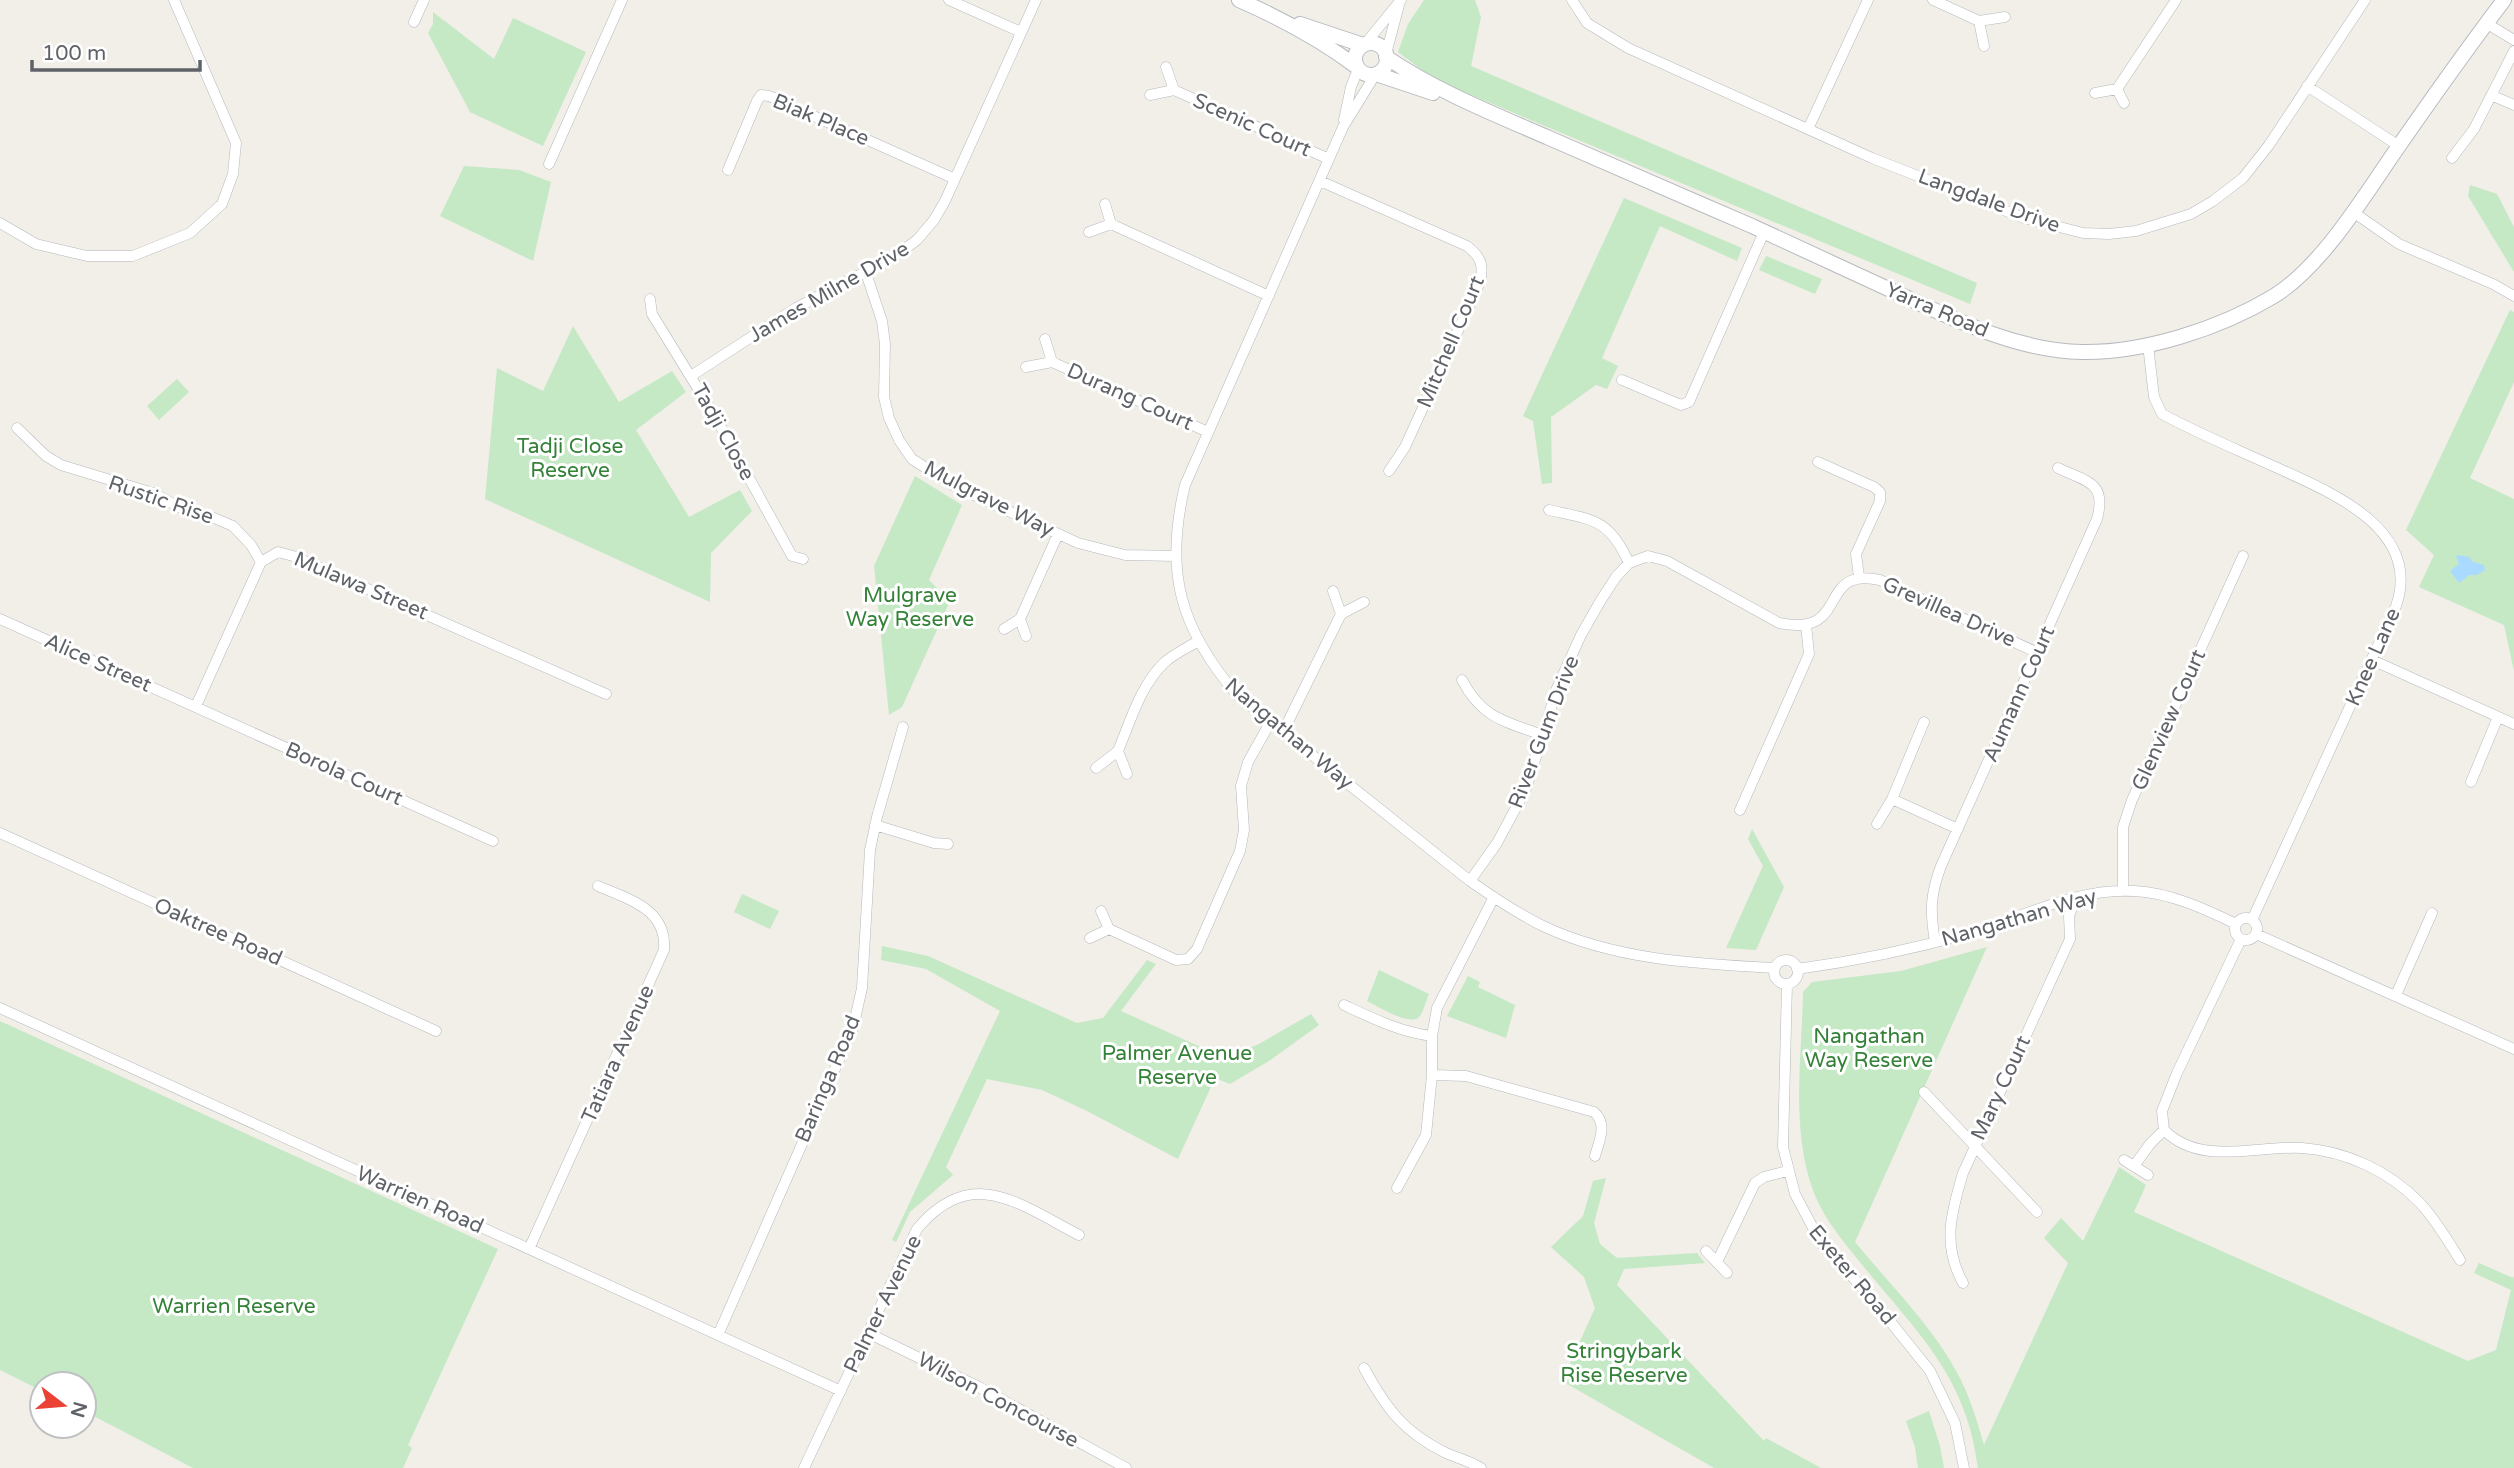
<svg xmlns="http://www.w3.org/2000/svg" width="2514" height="1468" viewBox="0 0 2514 1468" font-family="'Varela Round',sans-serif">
<rect width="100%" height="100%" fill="#f1efe8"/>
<path fill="#c5e8c5" d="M 1424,0 L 1475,0 L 1481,17 L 1471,66 L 1977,283 L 1970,304 L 1459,90 L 1423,71 L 1398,52 L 1408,24 Z
M 433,12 L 494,59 L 513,18 L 586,52 L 543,146 L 470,112 L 428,33 L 433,24 Z
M 464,166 L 519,170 L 551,182 L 533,261 L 440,216 Z
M 2470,185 L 2497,194 L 2514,227 L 2514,272 L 2468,196 Z
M 1624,198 L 1742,248 L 1737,261 L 1660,226 L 1602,358 L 1618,366 L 1607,389 L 1596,385 L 1551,417 L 1552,483 L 1542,484 L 1533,421 L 1523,416 Z
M 1766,256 L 1822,279 L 1815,294 L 1759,270 Z
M 2510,310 L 2514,312 L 2514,382 L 2470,478 L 2514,499 L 2514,671 L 2504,625 L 2419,587 L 2434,555 L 2406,530 Z
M 573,326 L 619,402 L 672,371 L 686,392 L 636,430 L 689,517 L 740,490 L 752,511 L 711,553 L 710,602 L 485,499 L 497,368 L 543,391 Z
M 177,379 L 189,392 L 159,420 L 147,406 Z
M 915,476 L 962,505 L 929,580 L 950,601 L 902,707 L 889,715 L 874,566 Z
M 1752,829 L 1784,887 L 1756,950 L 1726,948 L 1763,866 L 1748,839 Z
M 742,894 L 779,911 L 770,929 L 734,912 Z
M 882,946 L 928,956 L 1077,1023 L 1103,1018 L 1147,960 L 1156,964 L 1121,1011 L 1223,1057 L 1257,1045 L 1311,1014 L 1319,1025 L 1269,1061 L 1230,1084 L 1215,1078 L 1178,1159 L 1087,1111 L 1042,1090 L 987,1079 L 946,1167 L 953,1175 L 910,1212 L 896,1242 L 892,1240 L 1000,1011 L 926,969 L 881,960 Z
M 1987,947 L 1855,1242 C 1887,1281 1931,1325 1955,1369 C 1969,1393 1976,1418 1984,1445 L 2068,1263 L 2044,1238 L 2061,1218 L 2083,1241 L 2119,1167 L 2146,1185 L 2134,1212 L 2468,1361 L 2496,1350 L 2511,1290 L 2474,1273 L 2479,1263 L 2513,1278 L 2514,1276 L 2514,1468 L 1978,1468 C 1967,1380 1922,1337 1868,1272 C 1848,1247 1826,1223 1814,1193 C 1790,1130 1802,1057 1803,992 L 1812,982 L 1901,971 Z
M 1379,970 L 1429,994 C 1426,1000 1424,1010 1420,1016 C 1412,1028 1377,1006 1367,1001 Z
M 1468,976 L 1480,982 L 1478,987 L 1515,1005 L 1506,1038 L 1447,1016 Z
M 0,1021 L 498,1249 L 408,1445 L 412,1448 L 403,1468 L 193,1468 L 84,1411 L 84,1384 L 42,1384 L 42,1391 L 0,1370 Z
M 1606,1178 L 1594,1223 L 1600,1244 L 1617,1258 L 1697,1253 L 1705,1263 L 1624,1269 L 1617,1285 L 1764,1441 L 1766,1438 L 1821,1468 L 1714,1468 L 1562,1381 L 1595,1308 L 1584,1277 L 1551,1247 L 1583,1216 L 1593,1181 Z
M 1929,1411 L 1940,1446 L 1944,1468 L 1918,1468 L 1915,1447 L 1906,1421 Z"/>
<path fill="#aadaff" d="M 2459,555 L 2469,557 L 2473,562 L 2484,565 L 2485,570 L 2477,575 L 2469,575 L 2459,583 L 2450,571 L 2459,564 L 2456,556 Z"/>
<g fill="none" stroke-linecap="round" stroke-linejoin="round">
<g stroke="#b5b8bc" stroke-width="11">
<path id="minor" d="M 949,0 L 1021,32
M 1572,0 L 1587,23 L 1628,48 L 1872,158 L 2024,218 L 2083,233 L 2109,234 L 2136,231 L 2191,214 L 2213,201 L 2243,178 L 2269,145 L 2365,0
M 1933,0 L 1979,21
M 414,22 L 424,0
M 2486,23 L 2514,40
M 1365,44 L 1401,0
M 1984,46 L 1979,21 L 2005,17
M 1386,54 L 1399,5
M 1375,75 L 1343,127 L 1185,485 C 1164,572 1180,629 1238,696 L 1470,881 C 1493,897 1518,914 1543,926 C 1615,960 1697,964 1775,968
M 2307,86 L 2399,146
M 2117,89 L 2176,0
M 1174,90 L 1329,159
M 2095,93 L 2117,89 L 2124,103
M 1150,95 L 1174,90 L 1166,67
M 2493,96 L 2514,105
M 1344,120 L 1351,87 L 1358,69
M 1808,129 L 1868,0
M 2452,158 L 2474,129 L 2514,51
M 549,164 L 622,0
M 728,170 L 757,101 L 761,95 L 769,96 L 955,179
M 1320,181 L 1467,246 C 1481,257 1484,265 1480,282 L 1405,447 L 1389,471
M 2353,212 L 2399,244 L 2493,284 L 2514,296
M 0,223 L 36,244 L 87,256 L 133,256 L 190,233 L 222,204 L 233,174 L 236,143 L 174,0
M 1111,224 L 1269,296
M 1089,232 L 1111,224 L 1105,204
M 866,273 L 882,321 L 885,344 L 884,397 L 889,418 L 899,440 L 912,459 L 954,486 L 1078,543 L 1125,555 L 1176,556
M 650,299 L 652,314 L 716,418 L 792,556 L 803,559
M 2148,345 L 2154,397 L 2162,414 C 2197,433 2236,449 2273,466 C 2328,491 2423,528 2396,606 L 2252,920
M 1052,362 L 1208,432
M 1026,367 L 1052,362 L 1045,339
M 691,376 L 796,308 L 892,258 L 917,240 L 934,220 L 945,201 L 1036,0
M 1622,380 L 1681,405 L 1689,402 L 1764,232
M 17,428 L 46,456 L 61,465 L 153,493 L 194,515 L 214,518 L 233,526 L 251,545 L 261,562
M 1818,462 L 1874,487 L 1880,492 L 1880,501 L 1856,554 L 1859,577
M 1549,510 C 1594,520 1609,519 1629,563
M 1333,591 L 1341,614 L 1364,602
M 0,619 L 493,841
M 1020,619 L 1058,534
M 1004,629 L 1020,619 L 1026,636
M 2372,660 L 2514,724
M 1462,680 C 1482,718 1505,722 1543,735
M 196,706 L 261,562 L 278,552 L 293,556 L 606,694
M 1283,732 L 1341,614
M 1118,751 C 1130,722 1141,684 1165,662 C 1174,654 1187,648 1198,641
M 1096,768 L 1118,751 L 1127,774
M 2471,782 L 2498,717
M 1892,799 L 1958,829
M 1740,810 L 1809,654 L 1806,625
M 1877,824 L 1892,799 L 1924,722
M 875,825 L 934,843 L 948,844
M 0,833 L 436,1031
M 1470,881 L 1497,843 L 1526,789 L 1557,688 L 1581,635 L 1601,600 L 1616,577 L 1629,563 L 1648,556 L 1667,561 L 1779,623 C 1852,638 1815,566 1880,580 L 2038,653
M 2123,891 L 2123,827 L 2132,800 L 2243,556
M2235 929a11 11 0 1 1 22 0a11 11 0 1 1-22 0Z
M 1109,929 L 1176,960 L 1188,959 L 1197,949 L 1240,851 L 1244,830 L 1241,786 L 1248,762 L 1271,721
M 2256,934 L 2514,1049
M 1090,938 L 1109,929 L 1101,911
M 1935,942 C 1930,912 1930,895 1941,866 L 2097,519 C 2107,482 2087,482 2058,468
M1774 972a12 12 0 1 1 24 0a12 12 0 1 1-24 0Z
M 1797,969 C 1856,961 1914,949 1970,933 C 2023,917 2079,887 2135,891 C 2171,893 2205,909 2236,924
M 1787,984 L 1783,1147 L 1795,1194 L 1821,1243 L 1869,1295 L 1930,1371 L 1955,1423 L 1964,1468
M 2396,995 L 2432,913
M 1344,1005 C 1374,1019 1400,1032 1432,1036
M 0,1008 L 841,1391
M 1432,1075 L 1466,1076 L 1594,1112 C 1608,1124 1599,1141 1595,1156
M 1924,1092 L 2037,1212
M 2164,1130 C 2201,1167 2256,1145 2302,1148 C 2346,1151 2389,1171 2420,1203 C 2436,1220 2448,1241 2460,1260
M 2124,1160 L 2148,1175
M 2134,1166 L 2150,1144 L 2164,1130 L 2162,1111 L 2177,1073 L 2241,939
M 1397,1188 L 1426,1135 L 1432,1075 L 1432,1036 L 1437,1008 L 1494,897
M 529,1249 L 664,950 C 667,909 630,900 598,886
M 1706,1251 L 1727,1273
M 1717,1262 L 1755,1183 L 1764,1177 L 1787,1171
M 1963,1283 C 1942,1245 1951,1213 1963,1173 L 2070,939 L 2069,916 L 2076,898
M 868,1333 L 979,1387 L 1126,1468
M 718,1335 L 853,1028 L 862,988 L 870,850 L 877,817 L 903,727
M 1364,1368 C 1386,1408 1403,1432 1446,1453 C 1457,1458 1470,1461 1481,1468
M 804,1468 L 917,1229 C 972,1164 1019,1204 1079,1235"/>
</g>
<g stroke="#b6babf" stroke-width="16">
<path id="secondary" d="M 1239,0 C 1280,18 1321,40 1357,67
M 1300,24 L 1363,45
M1355 59a16 16 0 1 1 32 0a16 16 0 1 1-32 0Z
M 1386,57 C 1436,91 1494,114 1549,138 C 1616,167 1684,197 1752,226 C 1805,250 1857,275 1910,299 C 1964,324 2022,351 2082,352 C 2145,353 2221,328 2274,296 C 2321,267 2363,198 2394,153 C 2430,101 2466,50 2504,0
M 1376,74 L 1433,93"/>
</g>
<use href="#minor" stroke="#fff" stroke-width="10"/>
<use href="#secondary" stroke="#fff" stroke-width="14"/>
</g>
<g text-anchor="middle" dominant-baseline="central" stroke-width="6" stroke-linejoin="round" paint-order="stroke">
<g font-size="21" fill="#5f6368" stroke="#fff">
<text transform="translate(821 120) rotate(23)">Biak Place</text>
<text transform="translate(1252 125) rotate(24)">Scenic Court</text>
<text transform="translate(1989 201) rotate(20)">Langdale Drive</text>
<text transform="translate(829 292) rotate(-30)">James Milne Drive</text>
<text transform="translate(1937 310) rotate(23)">Yarra Road</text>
<text transform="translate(1451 342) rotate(-67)">Mitchell Court</text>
<text transform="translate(1130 397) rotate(24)">Durang Court</text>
<text transform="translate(723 432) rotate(61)">Tadji Close</text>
<text transform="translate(989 499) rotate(27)">Mulgrave Way</text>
<text transform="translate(161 500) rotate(19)">Rustic Rise</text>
<text transform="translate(361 586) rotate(23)">Mulawa Street</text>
<text transform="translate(1949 612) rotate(24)">Grevillea Drive</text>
<text transform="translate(2373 657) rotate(-66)">Knee Lane</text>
<text transform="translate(98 663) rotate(24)">Alice Street</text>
<text transform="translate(2019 694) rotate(-66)">Aumann Court</text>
<text transform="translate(2169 720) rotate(-66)">Glenview Court</text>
<text transform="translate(1544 732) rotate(-69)">River Gum Drive</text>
<text transform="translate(1289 734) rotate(40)">Nangathan Way</text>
<text transform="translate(344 774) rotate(24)">Borola Court</text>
<text transform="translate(2019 918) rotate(-16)">Nangathan Way</text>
<text transform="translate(218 932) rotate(24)">Oaktree Road</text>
<text transform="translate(618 1054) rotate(-66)">Tatiara Avenue</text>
<text transform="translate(828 1079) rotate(-67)">Baringa Road</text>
<text transform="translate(2001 1088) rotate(-65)">Mary Court</text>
<text transform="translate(420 1200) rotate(24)">Warrien Road</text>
<text transform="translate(1852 1275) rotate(50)">Exeter Road</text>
<text transform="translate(883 1304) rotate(-64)">Palmer Avenue</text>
<text transform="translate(998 1400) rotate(28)">Wilson Concourse</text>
</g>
<g font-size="21" fill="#348238" stroke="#fff">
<text x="570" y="446">Tadji Close<tspan x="570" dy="24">Reserve</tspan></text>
<text x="910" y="595">Mulgrave<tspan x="910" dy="24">Way Reserve</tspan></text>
<text x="1869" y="1036">Nangathan<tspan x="1869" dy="24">Way Reserve</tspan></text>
<text x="1177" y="1053">Palmer Avenue<tspan x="1177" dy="24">Reserve</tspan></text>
<text x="234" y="1306">Warrien Reserve</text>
<text x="1624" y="1351">Stringybark<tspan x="1624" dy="24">Rise Reserve</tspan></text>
</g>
</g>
<g transform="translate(63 1405) rotate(106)"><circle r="33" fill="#ffffff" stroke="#bfc1c3" stroke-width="2"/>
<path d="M0-5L12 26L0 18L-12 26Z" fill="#ea4335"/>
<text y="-10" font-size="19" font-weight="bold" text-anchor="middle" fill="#5f6368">N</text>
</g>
<path d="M32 60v10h168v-10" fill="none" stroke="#5f6368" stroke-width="3.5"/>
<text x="42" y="60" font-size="21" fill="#5f6368" stroke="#ffffff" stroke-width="5" paint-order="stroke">100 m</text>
</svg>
